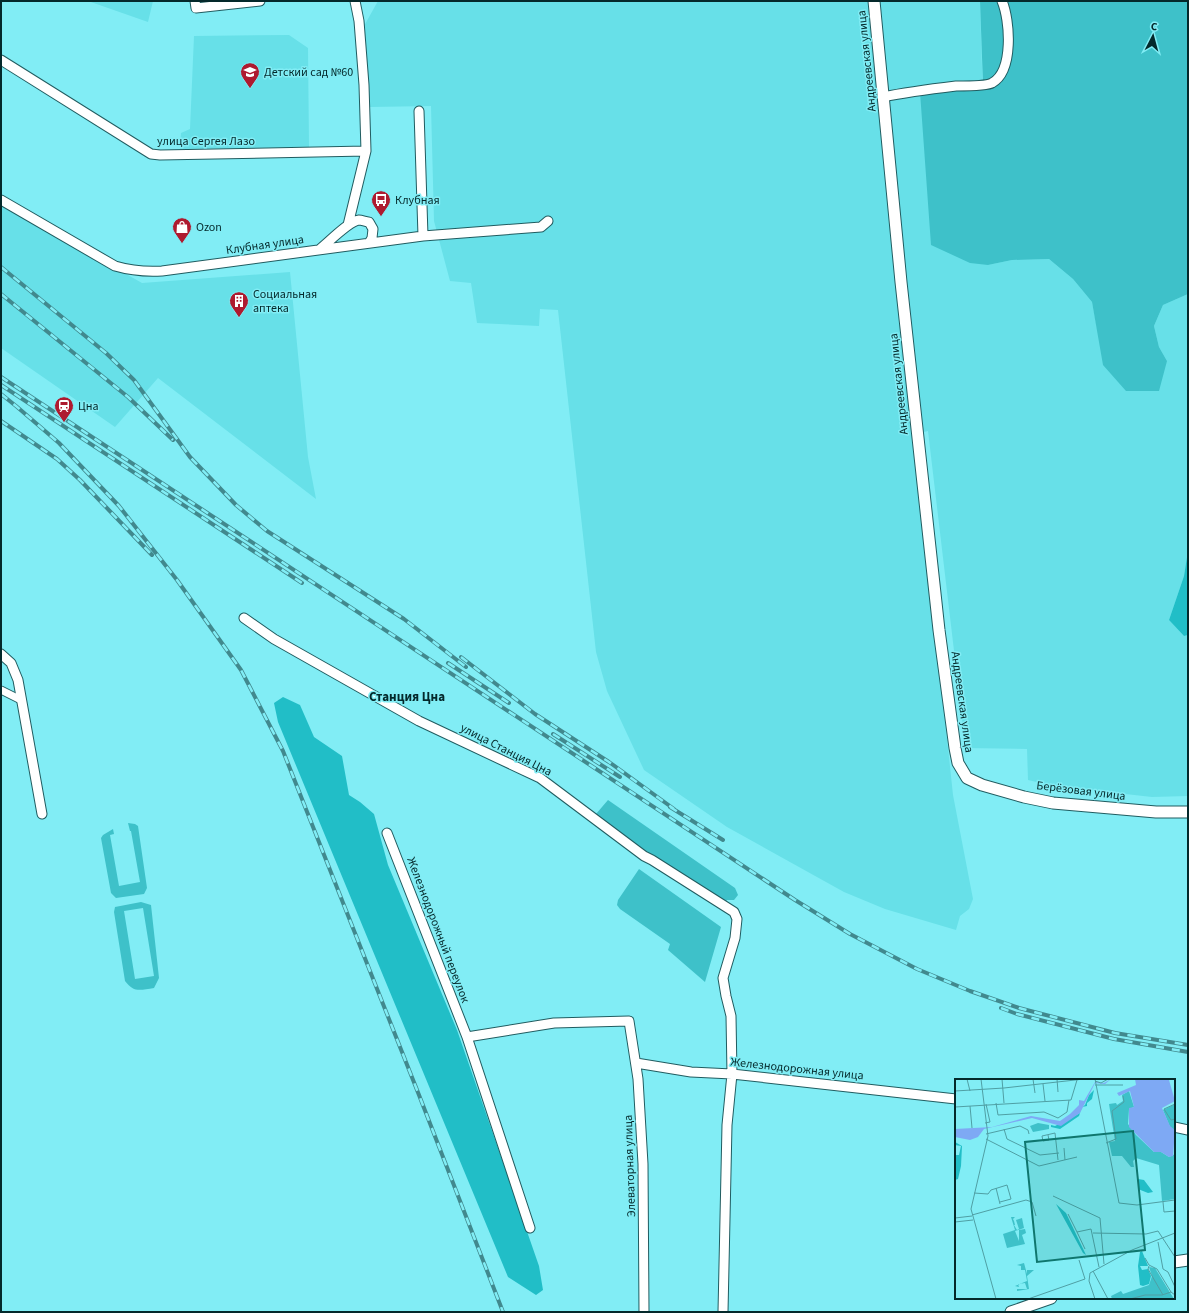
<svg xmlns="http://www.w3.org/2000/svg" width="1189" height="1313" viewBox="0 0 1189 1313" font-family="'Source Sans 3',sans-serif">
<rect width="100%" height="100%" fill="#81edf5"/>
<path fill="#67e0e8" d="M 88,1 L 153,1 L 148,22 Z
M 378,1 L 980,1 L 988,265 L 1012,260 L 1049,259 L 1073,279 L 1092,302 L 1097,328 L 1167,361 L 1159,347 L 1154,326 L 1163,305 L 1188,294 L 1188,551 L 1184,576 L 1169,620 L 1184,636 L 1188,635 L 1188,796 L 1152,797 L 1054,786 L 1028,780 L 1027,749 L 963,748 L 964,735 L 928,431 L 915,434 L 953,795 L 973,899 L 969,909 L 960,916 L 956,930 L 885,909 L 844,892 L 727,827 L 644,770 L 607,691 L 596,652 L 558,310 L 540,309 L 539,326 L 477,323 L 471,283 L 450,281 L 434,221 L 431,106 L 370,107 L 364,26 Z
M 289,35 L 308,48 L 309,147 L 180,149 L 181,133 L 190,129 L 194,36 Z
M 1,203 L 142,283 L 290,272 L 308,457 L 316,499 L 158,378 L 115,427 L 1,348 Z"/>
<path fill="#3ec1c9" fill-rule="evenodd" d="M 980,1 L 1188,1 L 1188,294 L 1163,305 L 1154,326 L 1159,347 L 1167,361 L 1159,391 L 1126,391 L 1103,365 L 1092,302 L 1073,279 L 1049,259 L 1012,260 L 988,265 L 970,263 L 931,245 L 920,92 L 983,85 Z
M 608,800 L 735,888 L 738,895 L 734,900 L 727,900 L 725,903 L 647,855 L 596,814 Z
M 128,823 L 135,824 L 138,826 L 147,888 L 144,894 L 116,898 L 111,893 L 101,838 L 103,835 L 113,829 L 114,834 L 110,835 L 119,886 L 140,882 L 131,831 L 130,831 Z
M 639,869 L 721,927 L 705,982 L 668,950 L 670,944 L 620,909 L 617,905 L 618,900 Z
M 141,902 L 151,905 L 159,978 L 154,988 C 140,990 134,993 125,981 L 114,912 L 115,907 ZM 143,908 L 154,976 L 135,979 L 124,911 Z"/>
<path fill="#21bec7" d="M 1188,551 L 1188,635 L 1184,636 L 1169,620 L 1184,576 Z
M 283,697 L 300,705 L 314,737 L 342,756 L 349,795 L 360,802 L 374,814 L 388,865 L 457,1030 L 539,1266 L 543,1290 L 536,1295 L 508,1277 L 278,722 L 274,703 Z"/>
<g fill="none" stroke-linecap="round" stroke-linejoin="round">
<g stroke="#215c60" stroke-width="9">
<path id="pedestrian" d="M 1,690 L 21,700"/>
</g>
<g stroke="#215c60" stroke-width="11">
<path id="minor" d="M 195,1 L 196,8 L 260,1
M 1,60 L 151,154 L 160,155 L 366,151
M 883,97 C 907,92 931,89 956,86 C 963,86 987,86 992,83 C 1014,71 1010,20 1002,1
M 419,111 L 423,236
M 1,200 L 115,266 C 132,271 145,272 162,271 L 423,236 L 541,227 L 548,221
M 348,225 L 366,151 L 364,85 L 359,21 L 355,1
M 320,249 C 329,242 349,221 359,220 C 362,220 366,222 369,222 L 373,229 L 372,238 L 369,243
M 244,618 L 274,639 L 419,721 L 540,778 L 644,856 L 652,860 L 734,912 L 737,919 L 735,938 L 723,978 L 726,996 L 731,1016 L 732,1074 L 727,1125 L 723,1312
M 1,654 L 11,663 L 18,680 L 42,814
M 387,833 L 467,1037
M 636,1063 L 691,1072 L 732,1074 L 956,1099
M 1174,1127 L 1188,1130
M 530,1228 L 467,1037 L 554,1023 L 629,1021 L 638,1079 L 643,1164 L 644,1312"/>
</g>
<g stroke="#215c60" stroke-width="13">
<path id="tertiary" d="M 874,1 L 901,282 L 939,630 L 955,748 L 958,763 L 967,778 L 982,785 L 1024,797 L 1053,803 L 1156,812 L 1188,812
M 1174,1262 L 1188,1260
M 1011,1312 L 1051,1298"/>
</g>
<use href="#pedestrian" stroke="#fff" stroke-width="7"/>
<use href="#minor" stroke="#fff" stroke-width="9"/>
<use href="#tertiary" stroke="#fff" stroke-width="11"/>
<g stroke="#41898e" stroke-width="4">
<path id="rail" d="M 1,267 L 106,353 L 134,380 L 190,457 L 236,505 L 267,531 L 404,619 L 466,667
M 1,294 L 128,397 L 173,440
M 1,377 L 795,900 L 850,934 L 917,969 L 970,991 L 1019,1008 L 1115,1033 L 1188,1045
M 1,385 L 302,583
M 1,394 L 16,406 L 59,443 L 119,506 L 177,580 L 241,670 L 283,751 L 419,1095 L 503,1312
M 1,421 L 57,459 L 80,480 L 152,555
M 461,657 L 535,714 L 609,762 L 674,809
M 448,663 L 509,703
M 553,734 L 620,777
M 670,807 L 723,840
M 1001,1008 L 1017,1014 L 1114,1039 L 1188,1052"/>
</g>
<use href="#rail" stroke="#81edf5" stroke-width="2.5" stroke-dasharray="8" stroke-linecap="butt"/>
</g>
<defs>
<g id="school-pin" transform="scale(1)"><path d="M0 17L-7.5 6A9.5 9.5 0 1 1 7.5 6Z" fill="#ae1a2f" stroke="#81edf5"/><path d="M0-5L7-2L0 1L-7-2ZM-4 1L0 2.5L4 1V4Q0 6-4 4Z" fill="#fff"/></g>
<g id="bus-pin" transform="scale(1)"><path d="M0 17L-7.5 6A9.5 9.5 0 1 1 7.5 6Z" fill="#ae1a2f" stroke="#81edf5"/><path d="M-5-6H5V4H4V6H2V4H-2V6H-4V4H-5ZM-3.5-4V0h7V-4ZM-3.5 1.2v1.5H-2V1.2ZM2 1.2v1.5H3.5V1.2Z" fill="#fff"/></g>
<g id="shop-pin" transform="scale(1)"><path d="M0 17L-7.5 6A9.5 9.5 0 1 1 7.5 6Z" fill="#ae1a2f" stroke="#81edf5"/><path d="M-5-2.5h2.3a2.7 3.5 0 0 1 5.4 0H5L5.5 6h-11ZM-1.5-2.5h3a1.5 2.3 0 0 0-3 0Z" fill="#fff"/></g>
<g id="building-pin" transform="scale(1)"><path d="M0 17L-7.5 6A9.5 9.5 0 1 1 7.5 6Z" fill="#ae1a2f" stroke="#81edf5"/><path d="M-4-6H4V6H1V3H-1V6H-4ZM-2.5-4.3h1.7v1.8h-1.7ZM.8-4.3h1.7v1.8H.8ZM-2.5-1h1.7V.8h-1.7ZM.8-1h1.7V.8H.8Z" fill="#fff"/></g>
<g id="station-pin" transform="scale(1)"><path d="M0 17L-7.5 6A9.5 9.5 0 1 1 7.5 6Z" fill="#ae1a2f" stroke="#81edf5"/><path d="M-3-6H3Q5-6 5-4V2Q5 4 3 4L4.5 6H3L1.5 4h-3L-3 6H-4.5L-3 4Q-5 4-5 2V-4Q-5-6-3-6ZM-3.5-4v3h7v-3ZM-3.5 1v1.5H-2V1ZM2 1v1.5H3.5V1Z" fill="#fff"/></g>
</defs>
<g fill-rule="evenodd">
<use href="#school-pin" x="250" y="72"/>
<use href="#bus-pin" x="381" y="200"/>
<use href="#shop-pin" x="182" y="227"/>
<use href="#building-pin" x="239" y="301"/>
<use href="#station-pin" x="64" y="406"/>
</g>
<g text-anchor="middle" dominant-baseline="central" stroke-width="3" stroke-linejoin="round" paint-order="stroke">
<g font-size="12" fill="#04292b" stroke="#81edf5">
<text transform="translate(867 61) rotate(-96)">Андреевская улица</text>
<text x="206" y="141">улица Сергея Лазо</text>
<text transform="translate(265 245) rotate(-8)">Клубная улица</text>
<text transform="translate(899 384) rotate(-96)">Андреевская улица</text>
<text transform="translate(962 702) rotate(82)">Андреевская улица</text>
<text transform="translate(506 750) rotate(27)">улица Станция Цна</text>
<text transform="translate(1081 791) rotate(7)">Берёзовая улица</text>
<text transform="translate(438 930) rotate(69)">Железнодорожный переулок</text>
<text transform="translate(797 1069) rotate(6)">Железнодорожная улица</text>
<text transform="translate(630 1166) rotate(-92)">Элеваторная улица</text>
</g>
<g font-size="12" fill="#04292b" stroke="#81edf5" text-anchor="start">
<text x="264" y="72">Детский сад №60</text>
<text x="395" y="200">Клубная</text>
<text x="196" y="227">Ozon</text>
<text x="253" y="294">Социальная<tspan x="253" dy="14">аптека</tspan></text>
<text x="78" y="406">Цна</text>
</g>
<g font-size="13" font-weight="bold" fill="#04292b" stroke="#81edf5">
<text x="407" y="697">Станция Цна</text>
</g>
</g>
<g transform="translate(955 1079)">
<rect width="220" height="220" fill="#81edf5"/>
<path d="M 174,12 L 179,28 L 174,30 L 173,45 L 181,56 L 199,73 L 206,73 L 214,78 L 220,75 L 220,120 L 207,122 L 204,86 L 181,79 L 178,82 L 179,88 L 176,88 L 167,77 L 157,77 L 154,63 L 160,62 L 154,25 L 161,24 L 162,26 L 168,22 L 167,16 ZM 220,25 L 220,52 L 215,48 L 208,31 ZM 83,44 L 94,46 L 94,50 L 78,53 L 75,47 ZM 56,138 L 60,138 L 58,140 L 59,142 L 60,146 L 59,146 L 62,151 L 64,150 L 61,141 L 67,139 L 69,149 L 60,152 L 64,162 L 64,151 L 70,150 L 71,154 L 67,156 L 70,165 L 52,169 L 48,155 L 60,151 ZM 69,184 L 72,195 L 72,191 L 79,191 L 72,197 L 74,210 L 62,212 L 62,210 L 72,210 L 70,204 L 63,205 L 64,208 L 60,207 L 72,202 L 70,191 L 66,191 L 66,187 L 62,186 ZM 194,188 L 200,189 L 219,220 L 157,220 L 156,217 L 166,212 L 168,215 L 194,206 L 197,197 Z" fill="#3ec1c9"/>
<path d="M 139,11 L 137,20 L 132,24 L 132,27 L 127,28 L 124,37 L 105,50 L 96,48 L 96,46 L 100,47 L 125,34 L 126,29 L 130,26 L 134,16 ZM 0,63 L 7,67 L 6,87 L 3,100 L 0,101 L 0,76 L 4,76 L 6,67 L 0,66 ZM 183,100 L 189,101 L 198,113 L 193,114 L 183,110 ZM 101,125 L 111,134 L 131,176 L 128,174 ZM 187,172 L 193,187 L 185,187 L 187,191 L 193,190 L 196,197 L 194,205 L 188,207 L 185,206 L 183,187 L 185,173 Z" fill="#21bec7"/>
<path d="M 156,0 L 150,5 L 140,4 L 125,34 L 106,47 L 77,39 L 29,50 L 23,58 L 15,61 L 0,58 L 0,50 L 37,48 L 76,37 L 105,42 L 115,35 L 124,26 L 124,21 L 129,22 L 140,3 L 149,4 ZM 180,0 L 214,1 L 220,22 L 207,29 L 215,47 L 220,51 L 218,77 L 214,78 L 206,73 L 199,73 L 174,48 L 174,29 L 179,28 L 175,12 L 164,17 L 162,14 L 181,6 Z" fill="#7ea9f4"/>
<path fill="none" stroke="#4f9fa4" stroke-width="1" d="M 12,0 L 15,12M 26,0 L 33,57 L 16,130 L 41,220M 47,0 L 49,24M 78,0 L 80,14M 102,0 L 103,13M 140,0 L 164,124 L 182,126 L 220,121M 140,2 L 146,4 L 153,0M 88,5 L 90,22M 140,6 L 168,6M 0,12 L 49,9 L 129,0M 41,24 L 43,36 L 89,33 L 103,39 L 112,33 L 114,21M 220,25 L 209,30 L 216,41 L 220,40M 15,27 L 17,49M 0,28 L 116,21 L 122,1M 30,44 L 35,43 L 31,25M 49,50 L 52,60 L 85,76 L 104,74M 31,55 L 65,47 L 73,51 L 74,55M 93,56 L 94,61 L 88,62 L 87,57 L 100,54 L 103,81M 31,60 L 84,87 L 122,78M 151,64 L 161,60 L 157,32 L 169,23 L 168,17M 109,69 L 110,81M 41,109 L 45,125M 19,114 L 33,115 L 36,111 L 52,106 L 56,120 L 45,123M 98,117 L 145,139 L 149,185M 208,123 L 209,133 L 220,132M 113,135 L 122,153M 17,136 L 71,121 L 77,123 L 81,137M 0,139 L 17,137M 0,143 L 18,141M 138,154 L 191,155 L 203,152 L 220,178M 203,163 L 208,190 L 213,193 L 220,208M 130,170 L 122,153 L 136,150 L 144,188M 190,179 L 194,186 L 202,190 L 216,213 L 220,216M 194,187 L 193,190 L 208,216M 138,192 L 153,220M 73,220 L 130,200 L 124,181M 140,220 L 134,202 L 135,194 L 177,171 L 220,154M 175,220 L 190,216 L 207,216 L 216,213"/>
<path fill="#0f766e" fill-opacity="0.15" stroke="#0f766e" stroke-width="2" d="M 178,52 L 190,171 L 82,183 L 70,63 Z"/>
<rect width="220" height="220" fill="none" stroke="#04292b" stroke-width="2"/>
</g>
<rect width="1189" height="1313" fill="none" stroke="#04292b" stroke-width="4"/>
<g transform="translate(1153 36) rotate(6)" stroke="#81edf5" stroke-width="3" paint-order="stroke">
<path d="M0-3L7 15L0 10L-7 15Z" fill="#04292b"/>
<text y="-6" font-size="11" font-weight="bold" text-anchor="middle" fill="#04292b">С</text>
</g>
</svg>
